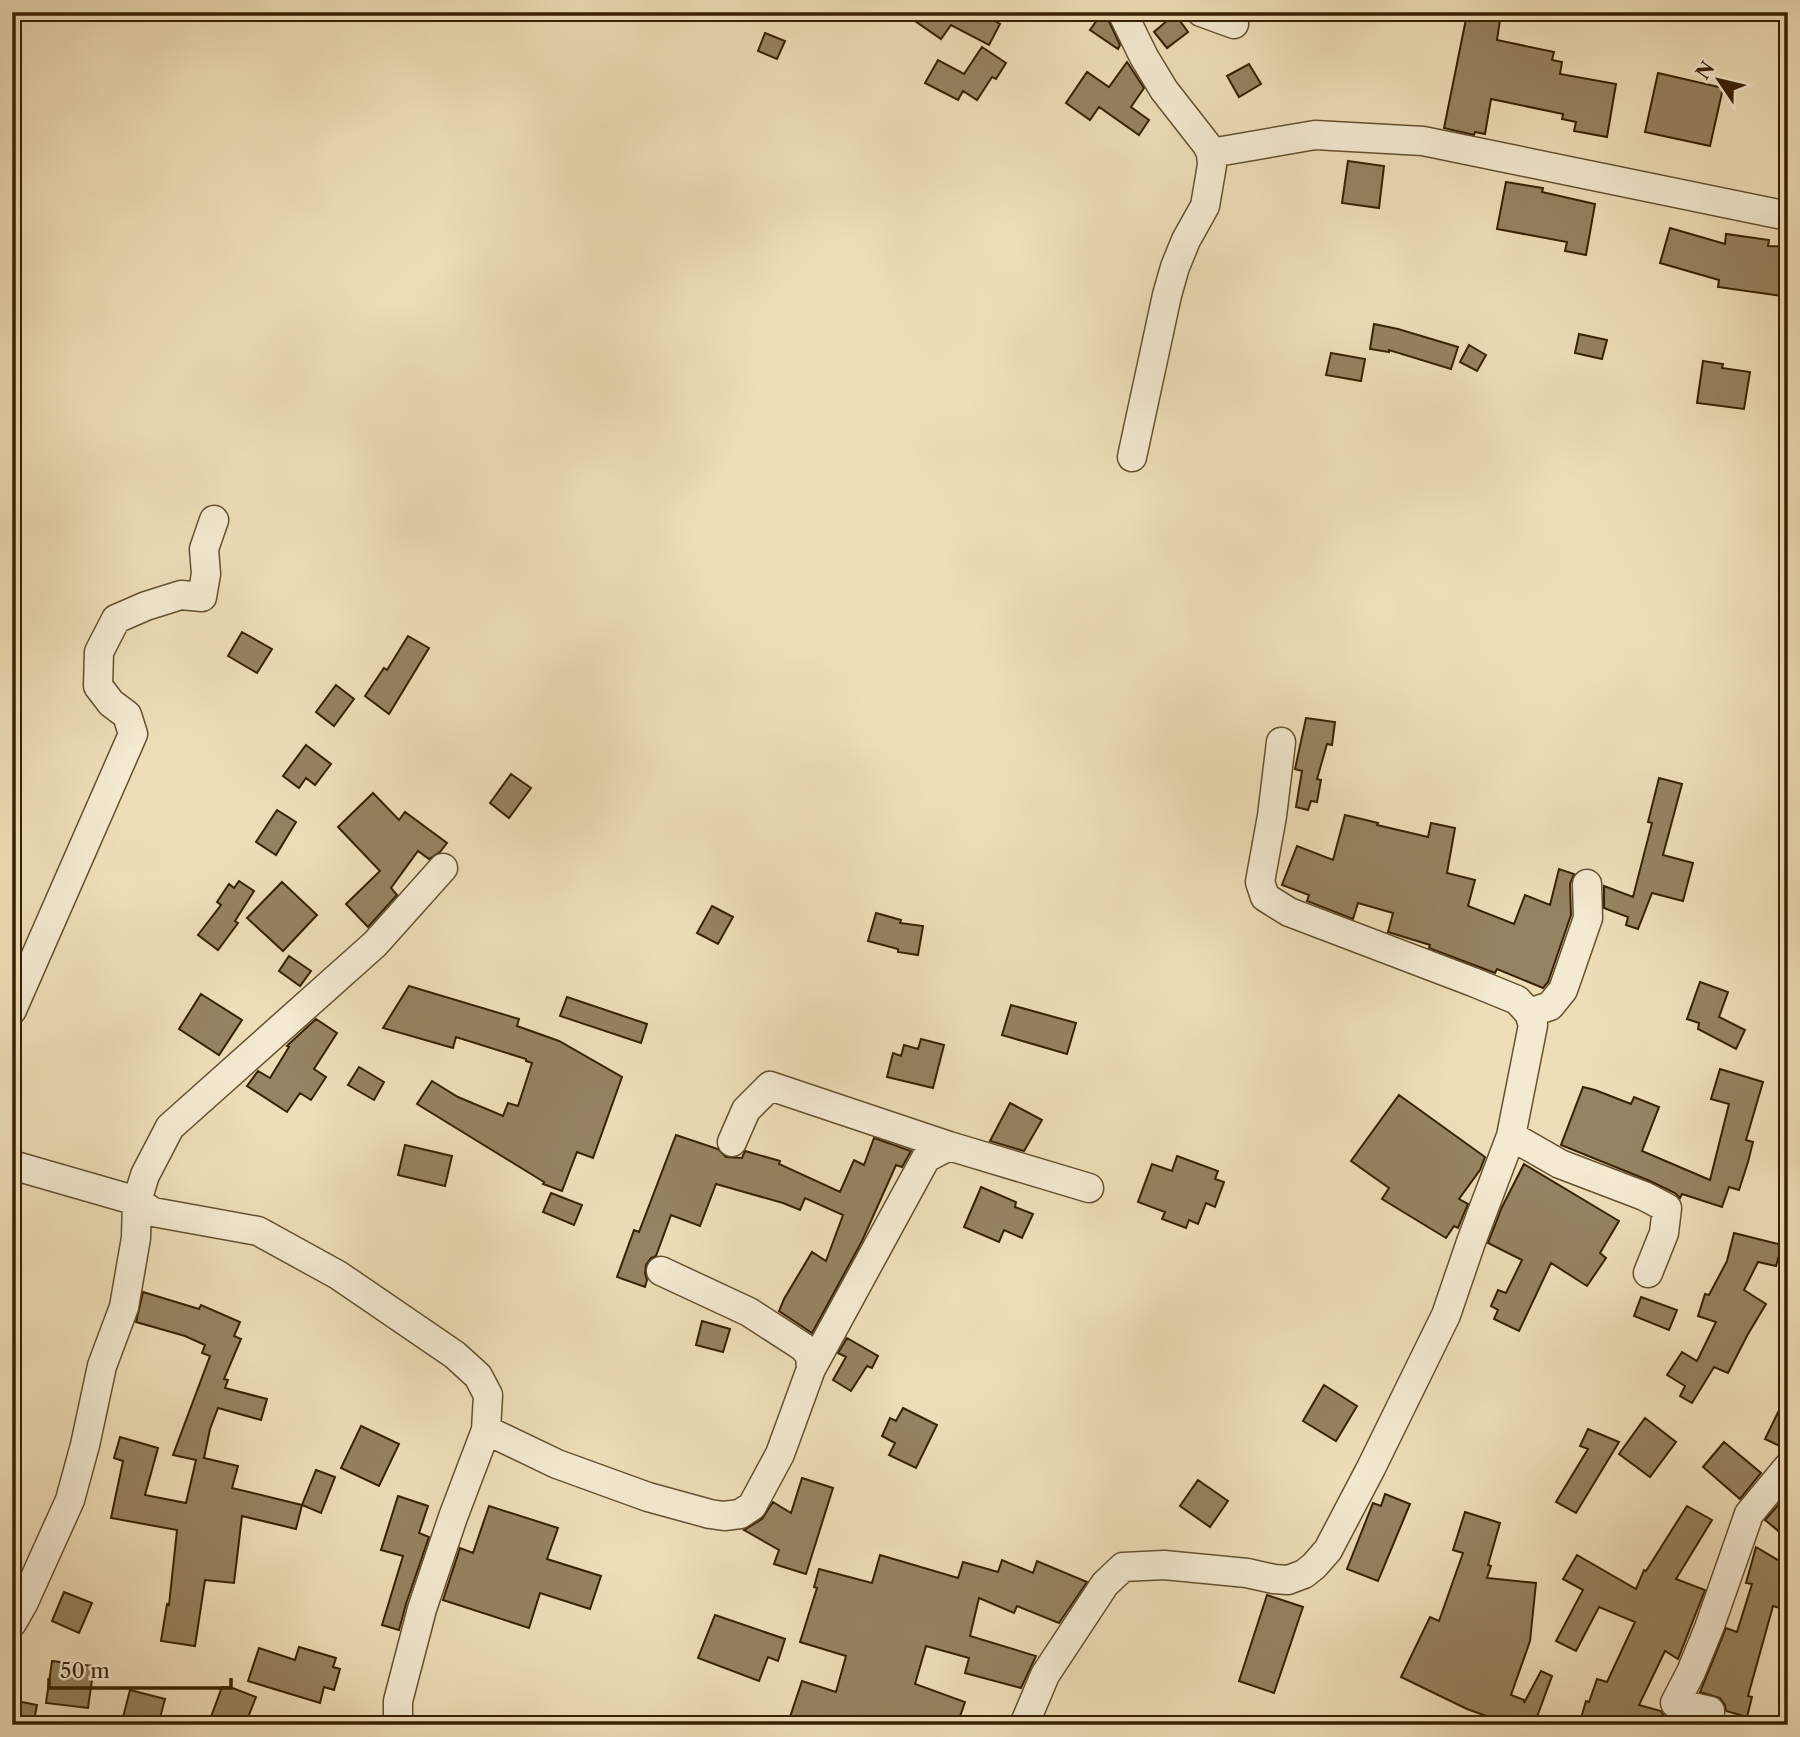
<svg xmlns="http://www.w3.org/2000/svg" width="1800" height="1737" viewBox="0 0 1800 1737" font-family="'Libre Caslon Text',serif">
<rect width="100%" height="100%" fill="#eedeb8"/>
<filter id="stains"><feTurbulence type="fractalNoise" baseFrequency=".00286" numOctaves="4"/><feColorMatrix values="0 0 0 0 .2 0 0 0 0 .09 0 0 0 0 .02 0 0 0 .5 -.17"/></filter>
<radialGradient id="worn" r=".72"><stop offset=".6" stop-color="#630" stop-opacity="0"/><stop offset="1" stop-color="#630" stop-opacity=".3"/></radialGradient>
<path fill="#968361" stroke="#372102" stroke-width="2" d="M 902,12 L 979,12 L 1000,24 L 989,45 L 951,25 L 941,39 Z
M 1102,13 L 1106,15 L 1120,45 L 1118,49 L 1090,30 Z
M 1175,14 L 1188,32 L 1167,48 L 1154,32 Z
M 1467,14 L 1500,20 L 1497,40 L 1554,52 L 1552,60 L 1562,62 L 1560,74 L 1616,84 L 1607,137 L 1574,131 L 1576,122 L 1562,119 L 1563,114 L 1491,99 L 1485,134 L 1475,132 L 1474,135 L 1444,128 Z
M 765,33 L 785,41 L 777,59 L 758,51 Z
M 982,47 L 1006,63 L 996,79 L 992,77 L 977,100 L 963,91 L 958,100 L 925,83 L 938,60 L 964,74 Z
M 1127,62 L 1144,88 L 1131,107 L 1149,120 L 1139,135 L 1099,107 L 1090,120 L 1066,103 L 1087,72 L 1109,87 Z
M 1249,64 L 1261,84 L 1239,97 L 1227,76 Z
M 1658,73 L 1723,88 L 1710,146 L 1645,132 Z
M 1348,161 L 1384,166 L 1379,208 L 1342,203 Z
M 1506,182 L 1543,188 L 1542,192 L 1595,204 L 1586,255 L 1565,251 L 1567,242 L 1497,229 Z
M 1670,228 L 1725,244 L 1726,234 L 1769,240 L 1768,246 L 1788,247 L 1788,297 L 1718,287 L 1719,280 L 1660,263 Z
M 1374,324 L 1398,329 L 1458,347 L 1451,369 L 1389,350 L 1389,352 L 1370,349 Z
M 1579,334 L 1607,340 L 1602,359 L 1575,353 Z
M 1469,345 L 1486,355 L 1477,371 L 1460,362 Z
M 1331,353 L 1365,359 L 1361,381 L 1326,375 Z
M 1703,361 L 1723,364 L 1722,368 L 1750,372 L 1744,409 L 1697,403 Z
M 242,632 L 272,649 L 257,673 L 228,656 Z
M 408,636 L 429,648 L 389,714 L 365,696 L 384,668 L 387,670 Z
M 336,685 L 354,699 L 334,726 L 316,712 Z
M 1306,718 L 1335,722 L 1332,745 L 1327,744 L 1317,779 L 1321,780 L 1317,802 L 1311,801 L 1308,810 L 1296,807 L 1302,771 L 1295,769 Z
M 306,745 L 331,764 L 315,785 L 306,778 L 299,788 L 283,776 Z
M 511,774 L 531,788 L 509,818 L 490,803 Z
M 1659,778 L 1682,784 L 1663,855 L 1693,863 L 1683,901 L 1652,893 L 1638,929 L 1626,925 L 1628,917 L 1604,908 L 1604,886 L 1633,897 L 1652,823 L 1648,822 Z
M 373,793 L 399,820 L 405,812 L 447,843 L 440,852 L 429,859 L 418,851 L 391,888 L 397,895 L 368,927 L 346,904 L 380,871 L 338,827 Z
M 277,810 L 296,822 L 276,855 L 256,842 Z
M 1345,815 L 1378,823 L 1377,825 L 1428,837 L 1431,823 L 1455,828 L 1447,873 L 1475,880 L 1468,906 L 1514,924 L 1525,895 L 1550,905 L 1559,869 L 1574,874 L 1570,884 L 1571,915 L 1548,982 L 1543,988 L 1497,969 L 1495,973 L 1429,948 L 1430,945 L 1388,932 L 1393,913 L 1358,903 L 1353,919 L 1307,901 L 1309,895 L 1282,885 L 1297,846 L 1333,860 Z
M 239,881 L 254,891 L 235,921 L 238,923 L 218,950 L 198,935 L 221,905 L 217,902 L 229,884 L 234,888 Z
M 282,882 L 317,915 L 283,951 L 247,918 Z
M 712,906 L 733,917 L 718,944 L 697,933 Z
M 876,913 L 901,920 L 900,923 L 923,926 L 918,955 L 898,952 L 898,949 L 868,941 Z
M 289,956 L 311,971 L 300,986 L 279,971 Z
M 1700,982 L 1728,992 L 1719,1017 L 1745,1030 L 1736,1049 L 1698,1029 L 1699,1023 L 1687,1019 Z
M 409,986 L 519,1019 L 517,1026 L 559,1041 L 622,1077 L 593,1158 L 577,1152 L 562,1191 L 543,1184 L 544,1182 L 417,1104 L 432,1081 L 458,1097 L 503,1116 L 508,1103 L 518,1106 L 532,1063 L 526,1061 L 526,1059 L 456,1037 L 453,1048 L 383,1028 Z
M 201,994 L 242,1020 L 219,1055 L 179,1029 Z
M 567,997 L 647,1024 L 641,1043 L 560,1016 Z
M 1011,1005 L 1076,1023 L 1067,1054 L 1002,1035 Z
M 316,1019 L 337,1033 L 314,1069 L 326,1077 L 311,1100 L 300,1093 L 287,1112 L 247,1086 L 258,1071 L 270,1078 L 289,1047 L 287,1046 L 290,1043 Z
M 921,1039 L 944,1045 L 933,1088 L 887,1077 L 893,1053 L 901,1056 L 904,1045 L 918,1049 Z
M 359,1067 L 384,1082 L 374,1100 L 348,1085 Z
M 1720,1069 L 1763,1082 L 1746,1140 L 1753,1142 L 1748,1162 L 1739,1190 L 1729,1187 L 1722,1207 L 1682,1194 L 1680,1198 L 1675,1193 L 1650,1181 L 1561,1145 L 1583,1087 L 1595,1090 L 1631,1104 L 1634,1097 L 1659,1107 L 1642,1151 L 1710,1180 L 1729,1104 L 1711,1099 Z
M 1399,1095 L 1485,1157 L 1480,1170 L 1459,1199 L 1468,1204 L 1458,1228 L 1454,1226 L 1446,1238 L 1382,1199 L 1389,1188 L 1351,1161 Z
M 1010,1103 L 1042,1120 L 1024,1151 L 990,1141 Z
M 676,1135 L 718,1149 L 726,1157 L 742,1158 L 745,1151 L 780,1161 L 779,1164 L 840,1192 L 854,1160 L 864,1165 L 874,1138 L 911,1151 L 902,1167 L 896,1165 L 862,1241 L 812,1333 L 779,1311 L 784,1299 L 812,1252 L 826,1261 L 843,1215 L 805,1198 L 800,1210 L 783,1203 L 716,1184 L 700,1226 L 671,1215 L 656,1256 L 651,1258 L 646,1265 L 645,1273 L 647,1280 L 645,1287 L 617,1277 L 634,1230 L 639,1232 Z
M 405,1145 L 452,1156 L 445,1186 L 398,1175 Z
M 1177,1156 L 1218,1171 L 1215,1179 L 1224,1182 L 1215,1207 L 1206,1203 L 1198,1224 L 1189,1220 L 1186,1228 L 1162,1219 L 1165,1212 L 1138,1202 L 1152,1164 L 1172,1171 Z
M 1524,1164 L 1619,1221 L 1600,1253 L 1606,1258 L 1587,1286 L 1551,1263 L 1519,1331 L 1494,1319 L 1498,1310 L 1491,1306 L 1498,1290 L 1506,1293 L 1522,1260 L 1488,1243 L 1502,1207 Z
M 981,1187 L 1016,1202 L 1015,1207 L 1033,1214 L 1022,1238 L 1004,1230 L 999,1242 L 964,1227 Z
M 551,1193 L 582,1205 L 574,1225 L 543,1212 Z
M 1734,1233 L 1782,1245 L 1776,1266 L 1758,1262 L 1744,1290 L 1766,1304 L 1748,1334 L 1728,1373 L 1714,1367 L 1692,1403 L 1680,1396 L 1685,1386 L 1667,1375 L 1682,1352 L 1697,1361 L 1716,1322 L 1698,1316 L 1705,1294 L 1709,1295 L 1727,1261 Z
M 143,1292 L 199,1309 L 201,1305 L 240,1322 L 234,1336 L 241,1339 L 224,1379 L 228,1380 L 225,1388 L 267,1399 L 261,1420 L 218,1408 L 210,1429 L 204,1458 L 238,1466 L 232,1488 L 302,1505 L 296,1529 L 242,1516 L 234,1583 L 205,1580 L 195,1646 L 161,1641 L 167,1604 L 169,1605 L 177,1530 L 111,1518 L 123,1461 L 114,1458 L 120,1437 L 158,1448 L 145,1495 L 186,1503 L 196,1460 L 173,1455 L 210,1356 L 202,1353 L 205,1345 L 185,1336 L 136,1322 Z
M 1641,1297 L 1677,1310 L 1669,1330 L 1634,1316 Z
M 702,1321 L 730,1329 L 723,1352 L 696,1345 Z
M 847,1338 L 878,1356 L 872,1368 L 867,1366 L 851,1391 L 833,1380 L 846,1357 L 838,1353 Z
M 1324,1385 L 1357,1406 L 1336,1441 L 1303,1421 Z
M 1788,1392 L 1788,1450 L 1765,1439 Z
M 903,1408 L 937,1425 L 916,1468 L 889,1455 L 895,1443 L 882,1436 L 890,1418 L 896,1421 Z
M 1645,1418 L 1676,1442 L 1650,1477 L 1619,1454 Z
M 361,1426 L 399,1444 L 379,1486 L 341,1468 Z
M 1588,1429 L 1619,1442 L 1576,1513 L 1556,1502 L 1588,1449 L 1580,1446 Z
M 1724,1442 L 1761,1473 L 1740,1499 L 1703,1467 Z
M 316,1470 L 335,1477 L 321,1513 L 302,1505 Z
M 802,1478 L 833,1488 L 806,1574 L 774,1564 L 779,1550 L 744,1530 L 762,1519 L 773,1502 L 791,1513 Z
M 1198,1480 L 1228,1501 L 1210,1527 L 1180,1506 Z
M 1385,1494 L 1410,1504 L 1378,1581 L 1347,1569 L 1373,1503 L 1381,1506 Z
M 1787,1495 L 1788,1495 L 1788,1539 L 1765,1520 Z
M 398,1496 L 428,1506 L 419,1533 L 429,1537 L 406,1604 L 399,1630 L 382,1625 L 403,1556 L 381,1550 Z
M 489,1506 L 558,1528 L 547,1559 L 601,1576 L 590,1609 L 540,1593 L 529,1628 L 443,1600 L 460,1548 L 473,1553 Z
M 1687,1506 L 1712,1520 L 1676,1579 L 1705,1590 L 1678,1659 L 1665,1651 L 1639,1705 L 1661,1711 L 1663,1715 L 1671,1719 L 1688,1723 L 1688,1725 L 1579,1725 L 1586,1701 L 1589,1702 L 1597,1679 L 1607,1682 L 1635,1622 L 1599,1607 L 1576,1651 L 1556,1641 L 1583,1590 L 1563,1579 L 1577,1555 L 1636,1589 L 1644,1570 L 1646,1571 Z
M 1465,1512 L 1500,1523 L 1488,1565 L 1491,1566 L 1487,1578 L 1536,1583 L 1530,1641 L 1511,1695 L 1524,1700 L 1524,1703 L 1541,1671 L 1552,1676 L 1534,1725 L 1493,1725 L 1495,1719 L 1467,1709 L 1401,1677 L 1430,1617 L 1439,1621 L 1463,1553 L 1453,1550 Z
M 1756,1547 L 1788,1566 L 1788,1581 L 1780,1608 L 1773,1606 L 1748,1696 L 1752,1697 L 1747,1717 L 1726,1711 L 1725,1705 L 1720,1698 L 1700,1692 L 1726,1628 L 1737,1632 L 1752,1584 L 1746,1583 Z
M 880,1555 L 958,1578 L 963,1562 L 998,1572 L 1002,1560 L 1033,1573 L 1037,1561 L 1087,1582 L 1059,1623 L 1017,1606 L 1014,1613 L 979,1598 L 970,1636 L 1036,1656 L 1021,1688 L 965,1673 L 969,1658 L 926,1646 L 915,1684 L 965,1702 L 957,1725 L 814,1725 L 790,1717 L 802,1681 L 836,1692 L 846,1656 L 800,1642 L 817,1588 L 814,1587 L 819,1569 L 872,1583 Z
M 64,1592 L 92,1603 L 79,1633 L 52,1621 Z
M 1267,1595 L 1303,1607 L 1274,1693 L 1239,1681 Z
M 715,1615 L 785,1639 L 778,1661 L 768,1657 L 759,1681 L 698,1658 Z
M 299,1647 L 336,1658 L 333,1667 L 340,1669 L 334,1690 L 324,1687 L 320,1703 L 248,1681 L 259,1648 L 295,1660 Z
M 52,1661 L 94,1666 L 88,1708 L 46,1703 Z
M 222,1687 L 230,1687 L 256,1697 L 245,1725 L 208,1725 Z
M 130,1690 L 165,1699 L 158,1725 L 121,1725 Z
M 12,1700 L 37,1705 L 33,1725 L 12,1725 Z"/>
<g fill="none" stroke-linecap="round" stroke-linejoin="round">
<g stroke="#655030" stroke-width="31">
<path id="minor" d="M 1122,12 L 1144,57 L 1164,90 L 1207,145 L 1211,153 L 1212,165 L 1205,206 L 1186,240 L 1175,267 L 1167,295 L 1132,457
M 1201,12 L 1234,24
M 1211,153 L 1315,135 L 1423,141 L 1788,216
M 12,1010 L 133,734 L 127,715 L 111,703 L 98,686 L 99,652 L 116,619 L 146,606 L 181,595 L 202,597 L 206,574 L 204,549 L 214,520
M 1529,1013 L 1550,1006 L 1563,990 L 1588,918 L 1587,884
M 1511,1136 L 1560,1164 L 1644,1196 L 1667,1208 L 1664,1233 L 1648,1273
M 732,1142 L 746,1110 L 770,1086 L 949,1146
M 12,1165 L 137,1201 L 153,1212 L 258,1231 L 338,1275 L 455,1355 L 478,1376 L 488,1395 L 486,1430 L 453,1517 L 422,1609 L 398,1701 L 398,1725
M 811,1369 L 926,1158 L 949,1146 L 1089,1188
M 486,1430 L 557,1464 L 648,1497 L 710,1514 L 724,1516 L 740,1514 L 752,1506 L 780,1454 L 811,1369 L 810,1355 L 803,1347 L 749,1312 L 661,1271
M 12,1623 L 24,1602 L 70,1500 L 85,1445 L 102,1366 L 124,1307 L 136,1238 L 137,1201 L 145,1175 L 170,1127 L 375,944 L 443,868
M 1024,1725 L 1045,1675 L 1105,1584 L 1123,1567 L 1164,1565 L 1247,1573 L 1274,1579 L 1288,1580 L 1304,1574 L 1314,1566 L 1328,1550 L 1371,1468 L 1446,1315 L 1471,1242 L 1511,1136 L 1533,1025 L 1529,1013 L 1517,1000 L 1473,982 L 1289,912 L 1265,897 L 1260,882 L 1272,816 L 1281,742
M 1708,1725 L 1710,1711 L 1675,1703 L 1691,1672 L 1709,1628 L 1749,1514 L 1788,1467"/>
</g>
<use href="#minor" stroke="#f4ead1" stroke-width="28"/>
</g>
<rect width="1800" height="1737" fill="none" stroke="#eedeb8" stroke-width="42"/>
<rect x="14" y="14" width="1772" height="1709" fill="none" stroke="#372102" stroke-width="3.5"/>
<rect x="21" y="21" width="1758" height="1695" fill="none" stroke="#372102" stroke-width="2"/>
<g transform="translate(1719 80) rotate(305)" stroke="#f4ead1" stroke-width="5" paint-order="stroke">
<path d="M0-5L12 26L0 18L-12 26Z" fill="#372102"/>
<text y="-10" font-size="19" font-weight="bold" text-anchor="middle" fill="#372102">N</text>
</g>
<path d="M49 1678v10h182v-10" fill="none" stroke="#372102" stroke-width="3.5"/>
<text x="60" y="1678" font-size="21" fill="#372102" stroke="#f4ead1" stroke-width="5" paint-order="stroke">50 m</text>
<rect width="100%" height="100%" filter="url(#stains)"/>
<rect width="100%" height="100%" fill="url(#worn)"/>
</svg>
